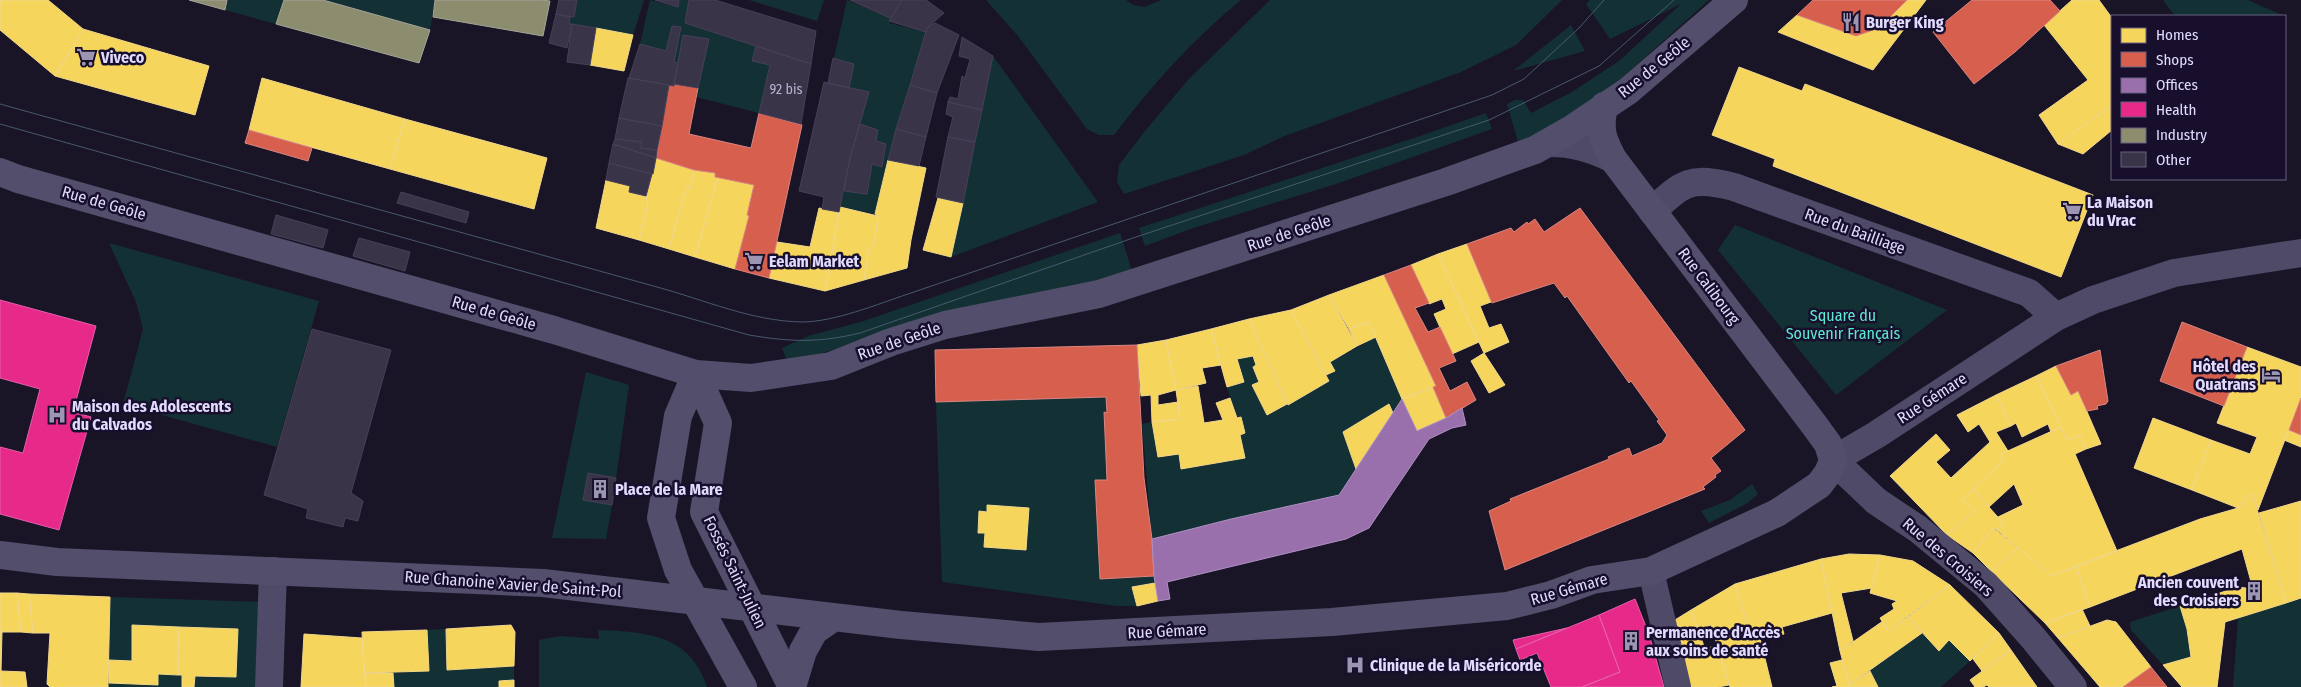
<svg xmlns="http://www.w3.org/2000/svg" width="2301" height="687" viewBox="0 0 2301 687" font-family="'Fira Sans Condensed',sans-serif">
<rect width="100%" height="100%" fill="#1a1526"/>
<path fill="#133135" d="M 227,0 L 284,0 L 276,24 L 225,10 Z
M 323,0 L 435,0 L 430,30 Z
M 577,0 L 644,0 L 633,35 L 569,24 L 570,17 L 574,17 Z
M 650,0 L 677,7 L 679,0 L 689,0 L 685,23 L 756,46 L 752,61 L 770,65 L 759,113 L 696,97 L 708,39 L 684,35 L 678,63 L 674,62 L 681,27 L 672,26 L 666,51 L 640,44 Z
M 749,0 L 824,0 L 817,21 Z
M 847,0 L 890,18 L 889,23 L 926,32 L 896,129 L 875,214 L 840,207 L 844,191 L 867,194 L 872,164 L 882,167 L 886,144 L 876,141 L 878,130 L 860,124 L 868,92 L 849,88 L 854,64 L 834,58 Z
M 986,0 L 1126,0 L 1133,5 L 1144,7 L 1162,0 L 1241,0 C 1193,39 1151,86 1114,135 L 1099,135 L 1087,129 L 1018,36 Z
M 1270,0 L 1562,0 L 1516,45 L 1461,72 L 1282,137 L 1244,155 L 1124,194 L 1117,182 L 1119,165 L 1145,131 L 1188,80 Z
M 1590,0 L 1709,0 L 1603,95 L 1519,145 L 1507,104 L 1515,100 L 1523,100 L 1531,113 L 1572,92 L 1619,61 L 1681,4 L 1610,39 L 1586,4 Z
M 2163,0 L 2248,0 L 2284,16 L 2175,16 Z
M 1571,25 L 1585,51 L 1513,71 Z
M 993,56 L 1098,202 L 951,257 Z
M 1486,113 L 1492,129 L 1336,184 L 1190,229 L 1145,246 L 1139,228 L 1420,136 Z
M 1735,225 L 1947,310 L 1836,395 L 1718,250 Z
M 1120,233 L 1133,274 L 850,345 L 788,363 L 782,348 L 811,335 L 861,322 Z
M 109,243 L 319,301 L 277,447 L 123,404 L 143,329 L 136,302 Z
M 1376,337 L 1402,399 L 1393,413 L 1389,404 L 1343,432 L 1356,469 L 1339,495 L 1231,519 L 1152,539 L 1142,424 L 1152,422 L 1158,457 L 1179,454 L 1181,469 L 1244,458 L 1240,435 L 1245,433 L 1241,417 L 1237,418 L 1227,387 L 1244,382 L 1237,359 L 1253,356 L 1256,365 L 1253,367 L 1259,382 L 1253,385 L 1267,415 L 1329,381 L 1326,375 L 1335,371 L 1330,362 Z
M 586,372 L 629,385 L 616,478 L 588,473 L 583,499 L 612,505 L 606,539 L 552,538 Z
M 1106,397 L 1107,413 L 1104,413 L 1107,480 L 1096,480 L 1101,579 L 1154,576 L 1155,583 L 1132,587 L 1137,606 L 1117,606 L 942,582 L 936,402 Z
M 1752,484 L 1758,494 L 1746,504 L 1709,523 L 1701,511 L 1730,500 Z
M 110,597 L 262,602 L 259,687 L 194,687 L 195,676 L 236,677 L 238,629 L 133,625 L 132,661 L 109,660 Z
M 2301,598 L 2301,687 L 2233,687 L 2238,618 Z
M 2180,606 L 2187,629 L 2191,657 L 2163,665 L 2131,630 L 2130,622 Z
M 446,629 L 448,670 L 514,666 L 514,680 L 499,681 L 499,687 L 394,687 L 393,673 L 429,671 L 427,630 Z
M 598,630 C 646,632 690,634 707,687 L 539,687 L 539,640 L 560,636 L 599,639 Z
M 1922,633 L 1939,651 L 1949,640 L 1970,661 L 1941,687 L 1878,687 L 1870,671 Z
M 158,674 L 182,675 L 182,687 L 108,687 L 109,683 L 158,685 Z"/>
<path fill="#f6d55c" stroke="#f0d78d" d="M 0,0 L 48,0 L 83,29 L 55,76 L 0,30 Z
M 1907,0 L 1926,0 L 1873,70 L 1778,32 L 1797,15 L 1856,36 L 1879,28 Z
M 2072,0 L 2099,0 L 2112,18 L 2112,105 L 2058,144 L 2039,115 L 2088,80 L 2044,25 Z
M 596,28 L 633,35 L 624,71 L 590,65 Z
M 83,29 L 209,66 L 195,115 L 55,76 Z
M 1739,67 L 1802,91 L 1805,84 L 2093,195 L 2061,277 L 1773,166 L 1775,159 L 1712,135 Z
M 262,78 L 405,119 L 390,169 L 249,130 Z
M 2112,105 L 2112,130 L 2083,154 L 2058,144 Z
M 405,119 L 547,158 L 534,209 L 390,169 Z
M 656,158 L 694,170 L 690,189 L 686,188 L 669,249 L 639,240 L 648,204 L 646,196 Z
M 888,160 L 926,168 L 911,240 L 907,268 L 864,280 L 869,249 L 874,245 L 878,216 L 875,214 Z
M 694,170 L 715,173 L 715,177 L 718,177 L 695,257 L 669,249 L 686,188 L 690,189 Z
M 718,177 L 754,185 L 747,215 L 749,216 L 735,269 L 695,257 Z
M 606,180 L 630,186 L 629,192 L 646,196 L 648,204 L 639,240 L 596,228 Z
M 938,198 L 963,203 L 951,257 L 923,250 Z
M 840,207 L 878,216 L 874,245 L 869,249 L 864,280 L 825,291 Z
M 819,208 L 839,212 L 825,291 L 769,278 L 777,242 L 810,247 Z
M 1467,244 L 1491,302 L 1480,306 L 1489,328 L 1501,324 L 1509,342 L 1484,353 L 1438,254 Z
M 1438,254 L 1479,342 L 1452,354 L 1434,314 L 1446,309 L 1442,299 L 1429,304 L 1411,265 Z
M 1384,275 L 1436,386 L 1402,399 L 1369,322 L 1349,329 L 1329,295 Z
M 1329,295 L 1357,346 L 1330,362 L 1335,371 L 1326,375 L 1291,310 Z
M 1291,310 L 1329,381 L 1288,405 L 1249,319 Z
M 1249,319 L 1287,404 L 1267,415 L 1252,385 L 1259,382 L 1253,367 L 1256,365 L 1253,356 L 1237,359 L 1244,382 L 1227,387 L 1211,329 Z
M 1369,322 L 1376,337 L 1357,346 L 1349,329 Z
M 1211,329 L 1221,365 L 1202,368 L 1206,383 L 1176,390 L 1166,340 Z
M 1166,340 L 1176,390 L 1158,395 L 1158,405 L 1178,402 L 1180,419 L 1152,422 L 1151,395 L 1141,396 L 1137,345 Z
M 2247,347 L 2301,367 L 2301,398 L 2258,510 L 2252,493 L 2238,508 L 2192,490 L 2211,440 L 2250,454 L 2257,437 L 2217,423 Z
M 1484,353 L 1505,385 L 1489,393 L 1471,361 Z
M 2056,366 L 2071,395 L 2078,391 L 2101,444 L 2086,449 L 2080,435 L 2067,440 L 2036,376 Z
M 2036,376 L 2061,427 L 2051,432 L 2048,424 L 2022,437 L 2016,423 L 2011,426 L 1996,395 Z
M 1198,386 L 1204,423 L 1223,420 L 1216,403 L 1230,398 L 1237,418 L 1241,417 L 1245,433 L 1240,435 L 1245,458 L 1181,469 L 1179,454 L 1158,457 L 1152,422 L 1180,419 L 1176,390 Z
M 1433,387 L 1446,418 L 1417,431 L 1402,399 Z
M 1996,395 L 2011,426 L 1996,432 L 2008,451 L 2001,454 L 2004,460 L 1962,500 L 1975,511 L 1947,535 L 1890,476 L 1936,434 L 1950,450 L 1936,462 L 1951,478 L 1990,442 L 1979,424 L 1968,432 L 1957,415 Z
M 1389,404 L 1393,413 L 1356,469 L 1343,432 Z
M 2153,418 L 2211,440 L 2192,490 L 2134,468 Z
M 2061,427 L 2067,440 L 2080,435 L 2086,449 L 2075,454 L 2117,551 L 2051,576 L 1997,530 L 2004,524 L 1998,517 L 2023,505 L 2014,484 L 1989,507 L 1973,489 L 2004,460 L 2001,454 Z
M 2289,430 L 2301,435 L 2301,447 L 2284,440 Z
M 1973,489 L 2004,524 L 1997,530 L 1993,528 L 1973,553 L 1947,535 L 1975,511 L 1962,500 Z
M 2252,493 L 2286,603 L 2225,622 L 2217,687 L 2182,687 L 2163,665 L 2191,657 L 2187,629 L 2180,606 L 2238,587 L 2253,589 L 2242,549 L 2090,607 L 2076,566 L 2200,519 L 2238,508 Z
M 2301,501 L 2301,598 L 2286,603 L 2259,513 Z
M 987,505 L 1029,508 L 1026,550 L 984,547 L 985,533 L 978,533 L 979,511 L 987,512 Z
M 1993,528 L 2018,548 L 1991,571 L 1973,553 Z
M 2018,548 L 2051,576 L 2076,566 L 2090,607 L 2045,623 L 1991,571 Z
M 1849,554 L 1880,555 L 1872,588 L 1841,593 L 1853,641 L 1840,651 L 1821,559 Z
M 1880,555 L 1913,561 L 1950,585 L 1888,631 L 1880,618 L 1894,609 L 1892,604 L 1897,601 L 1870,593 Z
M 1821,559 L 1832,613 L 1782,627 L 1784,634 L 1767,639 L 1764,628 L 1750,632 L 1735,584 Z
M 1155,583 L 1158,601 L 1137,606 L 1132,587 Z
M 1735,584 L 1752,639 L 1760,638 L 1772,687 L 1730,687 L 1711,625 L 1698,630 L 1691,610 Z
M 1950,585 L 1999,633 L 1970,661 L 1949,640 L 1939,651 L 1908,617 Z
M 0,593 L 17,593 L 21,632 L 0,632 Z
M 17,593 L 29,594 L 33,633 L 21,632 Z
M 29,594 L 110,597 L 108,687 L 50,687 L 47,684 L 50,633 L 33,633 Z
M 2082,609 L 2090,626 L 2058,638 L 2045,623 Z
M 1691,610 L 1705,649 L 1678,657 L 1670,623 Z
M 1908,617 L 1922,633 L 1849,685 L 1840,651 L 1883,621 L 1888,631 Z
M 2107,620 L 2116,622 L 2151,667 L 2123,687 L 2100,687 L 2058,638 Z
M 132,625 L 179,627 L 178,675 L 158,674 L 158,685 L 109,683 L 109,660 L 132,661 Z
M 511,625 L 515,632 L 514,666 L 447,670 L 446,629 Z
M 179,627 L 238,629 L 236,677 L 195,676 L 194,687 L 182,687 L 182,675 L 178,675 Z
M 427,630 L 429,671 L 364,673 L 362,632 Z
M 0,632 L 2,632 L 1,671 L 25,672 L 27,687 L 0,687 Z
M 1999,633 L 2011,650 L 1982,671 L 1973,659 Z
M 304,634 L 362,638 L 366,687 L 301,687 Z
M 1718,645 L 1729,685 L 1718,687 L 1687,687 L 1678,657 Z
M 2011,650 L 2037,687 L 1989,687 L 1987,685 L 1983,687 L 1975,687 L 1970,680 Z
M 1842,660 L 1850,687 L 1832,687 L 1837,686 L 1830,663 Z
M 1870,671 L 1878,687 L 1850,687 L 1849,685 Z
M 364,673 L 393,673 L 394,687 L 366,687 Z
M 514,680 L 514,687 L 499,687 L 499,681 Z"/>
<path fill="#d6604d" stroke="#da8582" d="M 1813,0 L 1907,0 L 1879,28 L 1856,36 L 1797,15 Z
M 1972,0 L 2050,0 L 2060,11 L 2015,52 L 1974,84 L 1933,32 Z
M 674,84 L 698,88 L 689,134 L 751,148 L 759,113 L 802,125 L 769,278 L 735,269 L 749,216 L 747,215 L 754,185 L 715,177 L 715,173 L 694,170 L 656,158 L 669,85 L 674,86 Z
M 249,130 L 312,148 L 308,161 L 245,143 Z
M 1580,208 L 1745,430 L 1711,458 L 1721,471 L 1715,475 L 1716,477 L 1703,487 L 1705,489 L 1505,570 L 1489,511 L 1511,501 L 1510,499 L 1609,459 L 1608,457 L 1629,448 L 1632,456 L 1662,443 L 1667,435 L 1657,421 L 1659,420 L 1631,381 L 1629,383 L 1567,296 L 1565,298 L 1554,283 L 1492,303 L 1467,244 L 1511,228 L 1514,232 L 1527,222 L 1528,224 L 1535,219 L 1544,232 Z
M 1411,265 L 1429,303 L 1415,308 L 1428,332 L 1440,327 L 1456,361 L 1439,368 L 1450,391 L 1467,382 L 1476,400 L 1446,418 L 1433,387 L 1436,386 L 1384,275 Z
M 2182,322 L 2247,347 L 2224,406 L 2160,381 Z
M 1137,345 L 1144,478 L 1152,539 L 1154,576 L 1100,579 L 1095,480 L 1107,480 L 1104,412 L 1107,413 L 1106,397 L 936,402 L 935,350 Z
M 2100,350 L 2108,401 L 2106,404 L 2097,406 L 2098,409 L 2087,411 L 2078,391 L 2071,395 L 2056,366 Z
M 2301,398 L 2301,435 L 2289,430 Z
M 2151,667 L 2167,687 L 2123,687 Z"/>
<path fill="#9970ab" stroke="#af90c4" d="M 1402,399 L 1417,431 L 1446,418 L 1462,408 L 1466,425 L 1452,428 L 1429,439 L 1369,528 L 1346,539 L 1167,582 L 1170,599 L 1158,601 L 1154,576 L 1152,539 L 1231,519 L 1339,495 Z"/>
<path fill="#e7298a" stroke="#e65ead" d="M 0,300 L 96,326 L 73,412 L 91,417 L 59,530 L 0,514 L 0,447 L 23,453 L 40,389 L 0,378 Z
M 1635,599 L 1649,634 L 1664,687 L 1582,687 L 1620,672 L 1599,615 Z
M 1599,615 L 1620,672 L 1582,687 L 1551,687 L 1537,653 L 1520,660 L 1516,649 Z
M 1567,628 L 1516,649 L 1513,640 Z"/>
<path fill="#8c8c6e" stroke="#a6a49a" d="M 189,0 L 227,0 L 225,10 Z
M 284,0 L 323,0 L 430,30 L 419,63 L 276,24 Z
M 435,0 L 542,0 L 550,1 L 543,36 L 433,17 Z"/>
<path fill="#393447" stroke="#474059" d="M 559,0 L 577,0 L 574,17 L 556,14 Z
M 655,0 L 679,0 L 678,7 Z
M 689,0 L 715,0 L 816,31 L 811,64 L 685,23 Z
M 850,0 L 902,0 L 890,18 Z
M 902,0 L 926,0 L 944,13 L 927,28 L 926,32 L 889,21 Z
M 556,14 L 570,17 L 569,24 L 572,24 L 567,48 L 549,43 Z
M 935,23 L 959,35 L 937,93 L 910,85 L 927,28 Z
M 572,24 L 596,28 L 590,65 L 567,62 Z
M 672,26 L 681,27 L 674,62 L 678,63 L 674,86 L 629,78 L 640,44 L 666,51 Z
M 683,35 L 709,39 L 698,88 L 674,84 Z
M 962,37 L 993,56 L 982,110 L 948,102 L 950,97 L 958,99 L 962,76 L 965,78 L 970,59 L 959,56 Z
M 756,46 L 811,64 L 801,124 L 759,113 L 770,65 L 752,61 Z
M 833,58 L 854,64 L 849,88 L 828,83 Z
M 628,78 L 669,85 L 662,126 L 619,118 Z
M 824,82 L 869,92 L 850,158 L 839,212 L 822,209 L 824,197 L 799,191 Z
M 910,85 L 937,93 L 926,137 L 896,129 Z
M 948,102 L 982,110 L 975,142 L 948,137 L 953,117 L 946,114 Z
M 619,118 L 662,126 L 657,150 L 641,148 L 642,142 L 615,139 Z
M 860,124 L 878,130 L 876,141 L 886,144 L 882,167 L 872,164 L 867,194 L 844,191 L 850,158 Z
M 896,129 L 926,137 L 919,166 L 888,160 Z
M 948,137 L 975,142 L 963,203 L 936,197 Z
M 615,139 L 642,142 L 641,148 L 657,150 L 656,158 L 613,144 Z
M 613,144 L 656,158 L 653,174 L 609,163 Z
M 609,163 L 652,174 L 646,196 L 629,192 L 630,186 L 606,180 Z
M 401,192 L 469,212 L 466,223 L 397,203 Z
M 276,215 L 328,230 L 323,248 L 271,234 Z
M 359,238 L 410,252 L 405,271 L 353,256 Z
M 312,329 L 391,350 L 351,493 L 363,501 L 358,521 L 345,518 L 343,527 L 306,518 L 308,509 L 264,495 Z
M 588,473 L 616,478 L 612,505 L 583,500 Z"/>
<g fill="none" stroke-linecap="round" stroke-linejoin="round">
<path stroke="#4e4a67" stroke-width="26" d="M 1651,571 L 1678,687"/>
<path stroke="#4e4a67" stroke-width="28" d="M 1548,143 C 1573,143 1591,148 1613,159
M 1652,211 C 1684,182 1690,176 1734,187 L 2029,293 L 2056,317
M 269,687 L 273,571
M 2073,687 L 2034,639 L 1986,585 L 1918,529 L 1876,501 L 1833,460 L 1876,435 L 2056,317 L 2093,300 L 2174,273 L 2301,253"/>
<path stroke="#524e6c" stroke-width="28" d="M 0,172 L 18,179 L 554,330 L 696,374 L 751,378 L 831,366 L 891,342 L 945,325 L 1099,294 L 1446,182 L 1535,150 L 1570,130 L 1628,91 L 1734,0
M 696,374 L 718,423 L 704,512 L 792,687
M 696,374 L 678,416 L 661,518 L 678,570 L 743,687
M 0,555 L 57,562 L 543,583 L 901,625 L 1039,637 L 1332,622 L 1507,606 L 1551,595 L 1592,580 L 1651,571 L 1777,513 L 1819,485 L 1828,473 L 1833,460 L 1828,444 L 1815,426 L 1613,159 C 1602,138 1599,130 1604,106
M 792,687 L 803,651 L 814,631 L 834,617"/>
<path stroke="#485970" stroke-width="1" d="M 0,104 L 657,287 C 705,300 751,321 802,322 C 834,322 878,304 908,294 L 1492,95 L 1524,79 L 1579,28 L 1604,0
M 0,124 L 749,335 C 791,342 818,343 860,333 L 1133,238 L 1489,120 L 1599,66 L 1674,0"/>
</g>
<defs>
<g id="restaurant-bare" transform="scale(1.5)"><path d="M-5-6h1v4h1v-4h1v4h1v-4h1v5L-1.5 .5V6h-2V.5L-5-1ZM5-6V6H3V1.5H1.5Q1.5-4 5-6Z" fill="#9c96b3" stroke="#170f2c" stroke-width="2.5" paint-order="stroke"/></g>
<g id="supermarket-bare" transform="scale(1.5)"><path d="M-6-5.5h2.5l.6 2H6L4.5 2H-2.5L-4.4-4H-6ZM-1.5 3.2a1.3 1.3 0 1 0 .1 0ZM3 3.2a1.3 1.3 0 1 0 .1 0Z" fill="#9c96b3" stroke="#170f2c" stroke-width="2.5" paint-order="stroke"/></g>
<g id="hotel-bare" transform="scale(1.5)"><path d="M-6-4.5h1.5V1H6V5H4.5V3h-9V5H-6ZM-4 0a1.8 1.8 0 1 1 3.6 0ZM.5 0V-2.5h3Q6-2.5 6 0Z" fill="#9c96b3" stroke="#170f2c" stroke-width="2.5" paint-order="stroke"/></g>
<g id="hospital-bare" transform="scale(1.5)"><path d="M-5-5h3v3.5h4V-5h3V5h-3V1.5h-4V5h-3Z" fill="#9c96b3" stroke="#170f2c" stroke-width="2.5" paint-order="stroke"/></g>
<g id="building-bare" transform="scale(1.5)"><path d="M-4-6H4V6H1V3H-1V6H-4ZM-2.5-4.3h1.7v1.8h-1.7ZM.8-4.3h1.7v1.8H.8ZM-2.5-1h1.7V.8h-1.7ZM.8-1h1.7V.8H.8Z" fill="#9c96b3" stroke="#170f2c" stroke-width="2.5" paint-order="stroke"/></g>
</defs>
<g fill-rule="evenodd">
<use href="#restaurant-bare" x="1851" y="22"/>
<use href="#supermarket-bare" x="86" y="57"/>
<use href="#supermarket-bare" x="2072" y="211"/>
<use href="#supermarket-bare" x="754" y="261"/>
<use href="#hotel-bare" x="2271" y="375"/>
<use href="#hospital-bare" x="57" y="415"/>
<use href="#building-bare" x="600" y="489"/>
<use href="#building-bare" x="2254" y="591"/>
<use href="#building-bare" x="1631" y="641"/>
<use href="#hospital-bare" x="1355" y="665"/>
</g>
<g text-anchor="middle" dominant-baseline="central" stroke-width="5" stroke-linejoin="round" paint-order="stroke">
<g font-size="14" fill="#b8b1d1">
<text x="786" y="89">92 bis</text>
</g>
<g font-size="16" font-weight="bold" fill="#e2dbff" stroke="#170f2c" text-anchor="start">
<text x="1866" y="22">Burger King</text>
<text x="101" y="57">Viveco</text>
<text x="2087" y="202">La Maison<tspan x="2087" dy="18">du Vrac</tspan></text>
<text x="769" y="261">Eelam Market</text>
<text x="2256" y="366" text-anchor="end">Hôtel des<tspan x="2256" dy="18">Quatrans</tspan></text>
<text x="72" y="406">Maison des Adolescents<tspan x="72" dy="18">du Calvados</tspan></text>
<text x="615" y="489">Place de la Mare</text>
<text x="2239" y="582" text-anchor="end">Ancien couvent<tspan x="2239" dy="18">des Croisiers</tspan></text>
<text x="1646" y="632">Permanence d'Accès<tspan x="1646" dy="18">aux soins de santé</tspan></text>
<text x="1370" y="665">Clinique de la Miséricorde</text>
</g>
<g font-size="16" fill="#e2dbff" stroke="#170f2c">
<text transform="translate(1654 67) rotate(-39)">Rue de Geôle</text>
<text transform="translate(104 203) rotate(16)">Rue de Geôle</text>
<text transform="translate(1855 231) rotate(20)">Rue du Bailliage</text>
<text transform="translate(1289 233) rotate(-18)">Rue de Geôle</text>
<text transform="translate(1709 286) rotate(53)">Rue Calibourg</text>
<text transform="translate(494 313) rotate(16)">Rue de Geôle</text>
<text transform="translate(899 341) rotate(-19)">Rue de Geôle</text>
<text transform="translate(1932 398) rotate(-33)">Rue Gémare</text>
<text transform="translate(1948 557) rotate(40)">Rue des Croisiers</text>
<text transform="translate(735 572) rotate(64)">Fossés Saint-Julien</text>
<text transform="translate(513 584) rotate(4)">Rue Chanoine Xavier de Saint-Pol</text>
<text transform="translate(1569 589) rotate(-16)">Rue Gémare</text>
<text transform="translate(1167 631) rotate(-3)">Rue Gémare</text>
</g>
<g font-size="16" fill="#5de9d0" stroke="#170f2c">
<text x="1843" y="315">Square du<tspan x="1843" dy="18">Souvenir Français</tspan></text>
</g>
</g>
<rect x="2111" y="15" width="175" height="165" fill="#170f2c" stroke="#686180"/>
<rect x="2121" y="28" width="25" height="15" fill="#f6d55c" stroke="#686180"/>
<text x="2156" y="40" font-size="15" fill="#e2dbff">Homes</text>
<rect x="2121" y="52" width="25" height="15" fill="#d6604d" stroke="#686180"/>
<text x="2156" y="65" font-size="15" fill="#e2dbff">Shops</text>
<rect x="2121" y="78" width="25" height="15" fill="#9970ab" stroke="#686180"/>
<text x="2156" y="90" font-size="15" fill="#e2dbff">Offices</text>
<rect x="2121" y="102" width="25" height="15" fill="#e7298a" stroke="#686180"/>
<text x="2156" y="115" font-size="15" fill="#e2dbff">Health</text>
<rect x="2121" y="128" width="25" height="15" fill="#8c8c6e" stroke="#686180"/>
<text x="2156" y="140" font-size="15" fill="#e2dbff">Industry</text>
<rect x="2121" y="152" width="25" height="15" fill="#393447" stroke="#686180"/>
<text x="2156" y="165" font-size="15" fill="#e2dbff">Other</text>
</svg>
